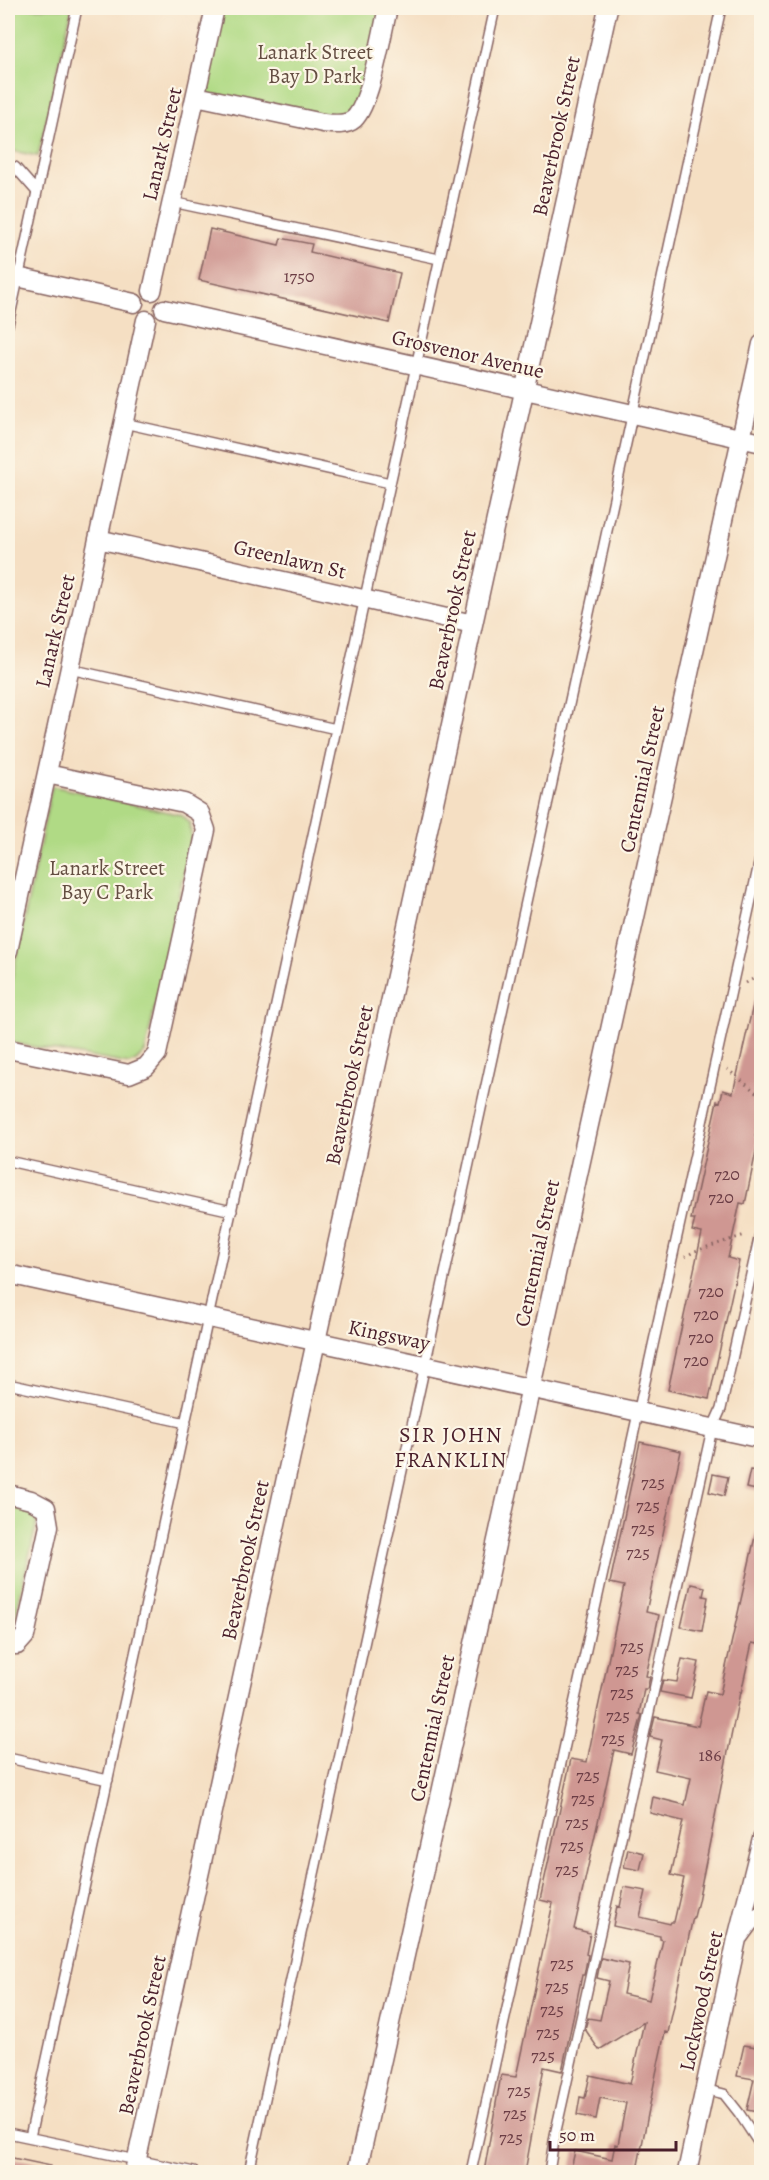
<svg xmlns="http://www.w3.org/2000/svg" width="769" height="2180" viewBox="0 0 769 2180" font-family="Alegreya,serif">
<rect width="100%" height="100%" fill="#fcf5e5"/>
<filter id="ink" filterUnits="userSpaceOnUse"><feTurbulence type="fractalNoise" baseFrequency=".0167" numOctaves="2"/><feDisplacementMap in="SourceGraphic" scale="12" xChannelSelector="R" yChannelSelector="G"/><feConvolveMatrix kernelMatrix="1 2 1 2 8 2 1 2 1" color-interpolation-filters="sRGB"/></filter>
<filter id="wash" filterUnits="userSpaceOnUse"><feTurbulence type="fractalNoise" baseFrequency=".008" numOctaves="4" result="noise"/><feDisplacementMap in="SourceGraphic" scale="24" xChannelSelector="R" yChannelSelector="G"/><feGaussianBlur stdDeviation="1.35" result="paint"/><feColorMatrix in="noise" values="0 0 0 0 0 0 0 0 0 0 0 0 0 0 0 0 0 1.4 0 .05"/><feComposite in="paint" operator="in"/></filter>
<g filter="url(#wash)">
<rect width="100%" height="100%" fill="#f5dfc3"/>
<path fill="#b0da85" stroke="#7d7c58" stroke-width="1.5" d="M 8,8 L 72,8 L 38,156 L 8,150 Z
M 215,8 L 388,8 L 353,120 L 196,96 Z
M 52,786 L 181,815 L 190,823 L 191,838 L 145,1052 L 136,1061 L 129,1064 L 8,1042 L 8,997 Z
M 8,1507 L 39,1514 L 10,1638 L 8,1638 Z"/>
<g id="blocks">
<path fill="#cf9792" d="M 210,229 L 279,245 L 281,238 L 312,244 L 310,252 L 400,273 L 389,323 L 199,280 Z
M 756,992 L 762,993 L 762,1105 L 755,1136 L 759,1137 L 745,1204 L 740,1203 L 728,1258 L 739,1261 L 709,1399 L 668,1390 L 702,1233 L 692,1231 L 695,1219 L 691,1219 L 717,1101 L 720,1102 L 723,1090 L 733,1093 Z
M 640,1442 L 681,1451 L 646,1612 L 659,1615 L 646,1676 L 650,1677 L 647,1689 L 644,1689 L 639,1714 L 642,1715 L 631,1754 L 614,1750 L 574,1929 L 590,1933 L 586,1954 L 588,1955 L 584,1975 L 582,1975 L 562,2071 L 544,2067 L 525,2172 L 484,2172 L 501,2075 L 516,2077 L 553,1903 L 540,1900 L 571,1759 L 587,1762 L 595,1722 L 624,1586 L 610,1583 Z
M 750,1470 L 762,1472 L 762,1491 L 746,1488 Z
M 713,1474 L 728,1477 L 724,1496 L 709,1492 Z
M 756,1532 L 762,1532 L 762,1607 L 758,1623 L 761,1623 L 757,1644 L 752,1643 L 741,1693 L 740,1692 L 698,1901 L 694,1917 L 693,1917 L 668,2033 L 665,2032 L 656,2074 L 638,2165 L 644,2167 L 644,2172 L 587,2172 L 571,2169 L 575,2151 L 612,2159 L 615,2144 L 618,2145 L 626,2103 L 600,2098 L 596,2119 L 577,2115 L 580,2097 L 585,2098 L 590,2075 L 630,2084 L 644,2022 L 599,2050 L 585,2029 L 588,2018 L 600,2020 L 609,1981 L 597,1978 L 601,1958 L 629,1964 L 623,1994 L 649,2000 L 663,1940 L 660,1939 L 660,1936 L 613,1926 L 617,1906 L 620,1907 L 624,1887 L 646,1891 L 640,1917 L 670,1924 L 671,1922 L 674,1922 L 684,1878 L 671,1875 L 683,1821 L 650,1813 L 653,1797 L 685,1805 L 691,1778 L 655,1770 L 662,1740 L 650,1737 L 655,1717 L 698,1726 L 706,1691 L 720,1694 Z
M 691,1584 L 705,1587 L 703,1596 L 708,1597 L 702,1631 L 681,1627 Z
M 682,1659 L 699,1662 L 691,1698 L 660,1692 L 663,1680 L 677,1682 Z
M 628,1849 L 644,1853 L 640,1870 L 624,1867 Z
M 744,2045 L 762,2048 L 762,2113 L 747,2110 L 754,2079 L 737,2076 Z
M 8,2157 L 51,2166 L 51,2172 L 8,2172 Z"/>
</g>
</g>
<g filter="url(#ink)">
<use href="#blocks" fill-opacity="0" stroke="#866260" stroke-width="1.5"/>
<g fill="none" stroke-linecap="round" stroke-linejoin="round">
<g stroke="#866260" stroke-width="12">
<path id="lane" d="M 8,165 L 15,167 L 37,192
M 172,202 L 439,259
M 8,325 L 77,8
M 124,423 L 390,483
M 336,729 L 495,8
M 8,1161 L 232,1211
M 8,1384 L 186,1423
M 8,1758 L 108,1780
M 704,2089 L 724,2094 L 739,2113 L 762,2148
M 8,2133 L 194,2172
M 30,2137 L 336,729 L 70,669
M 249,2172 L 721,8
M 471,2172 L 762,850
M 549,2172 L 555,2135 L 712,1429 L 721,1409 L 762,1225"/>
</g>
<g stroke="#866260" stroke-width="21">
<path id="street" d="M 196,96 L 323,123 C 333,124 346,126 354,119 C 371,103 382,32 388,8
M 8,275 L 134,303
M 152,291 L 215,8
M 164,309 L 762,443
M 98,539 L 473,624
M 8,951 L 146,320
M 8,1049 L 129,1074 L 146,1067 L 157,1054 L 206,830 L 200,813 L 184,803 L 47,774
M 8,1274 L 762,1439
M 8,1494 L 31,1500 L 46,1508 L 49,1526 L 25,1636 L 17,1645 L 8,1645
M 739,1936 L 750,1921 L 762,1915
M 134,2172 L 608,8
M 357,2172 L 762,344
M 687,2172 L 737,1939 L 762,1839"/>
</g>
<path stroke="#866260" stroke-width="3" stroke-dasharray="1.5 4.5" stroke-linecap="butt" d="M 746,983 L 762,974
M 727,1069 L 762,1097
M 685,1257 L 695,1251 L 745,1235"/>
<use href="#lane" stroke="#fff" stroke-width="9"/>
<use href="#street" stroke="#fff" stroke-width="18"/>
</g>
</g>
<g text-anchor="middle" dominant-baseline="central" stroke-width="4.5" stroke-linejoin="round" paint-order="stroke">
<g font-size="18" fill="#6b3d45">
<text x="299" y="276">1750</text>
<text x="727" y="1174">720</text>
<text x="721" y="1197">720</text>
<text x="711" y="1291">720</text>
<text x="706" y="1314">720</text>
<text x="701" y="1337">720</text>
<text x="696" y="1360">720</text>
<text x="653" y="1482">725</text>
<text x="648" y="1505">725</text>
<text x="643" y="1528">725</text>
<text x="638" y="1552">725</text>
<text x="632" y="1646">725</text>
<text x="627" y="1669">725</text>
<text x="622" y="1692">725</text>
<text x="618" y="1715">725</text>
<text x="613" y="1738">725</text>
<text x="710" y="1755">186</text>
<text x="588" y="1775">725</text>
<text x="583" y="1798">725</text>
<text x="577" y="1822">725</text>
<text x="572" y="1845">725</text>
<text x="567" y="1869">725</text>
<text x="562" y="1963">725</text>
<text x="557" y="1986">725</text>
<text x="552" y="2009">725</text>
<text x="548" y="2032">725</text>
<text x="543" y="2055">725</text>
<text x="519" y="2090">725</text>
<text x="515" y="2113">725</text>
<text x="511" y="2137">725</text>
</g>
<g font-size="21" fill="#644e42" stroke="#fcf5e5">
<text x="315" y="52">Lanark Street<tspan x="315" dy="24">Bay D Park</tspan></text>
<text x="107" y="868">Lanark Street<tspan x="107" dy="24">Bay C Park</tspan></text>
</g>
<g font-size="21" fill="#4a1f2b" stroke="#fcf5e5">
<text transform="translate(556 136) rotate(-78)">Beaverbrook Street</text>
<text transform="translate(162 144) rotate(-77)">Lanark Street</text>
<text transform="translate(468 354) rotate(13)">Grosvenor Avenue</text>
<text transform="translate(290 559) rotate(13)">Greenlawn St</text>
<text transform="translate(452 610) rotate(-78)">Beaverbrook Street</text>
<text transform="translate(55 631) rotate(-77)">Lanark Street</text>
<text transform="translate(642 779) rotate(-78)">Centennial Street</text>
<text transform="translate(349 1085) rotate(-78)">Beaverbrook Street</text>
<text transform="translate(537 1253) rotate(-78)">Centennial Street</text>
<text transform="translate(389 1335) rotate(12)">Kingsway</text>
<text transform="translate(245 1560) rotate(-78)">Beaverbrook Street</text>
<text transform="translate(432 1728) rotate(-78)">Centennial Street</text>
<text transform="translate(701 2001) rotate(-78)">Lockwood Street</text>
<text transform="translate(142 2035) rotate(-78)">Beaverbrook Street</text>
</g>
<g font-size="22" letter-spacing="1.5" fill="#4a1f2b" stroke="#fcf5e5">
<text x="451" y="1435">SIR JOHN<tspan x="451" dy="25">FRANKLIN</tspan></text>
</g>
</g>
<rect width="769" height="2180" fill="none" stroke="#fcf5e5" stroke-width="30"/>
<path d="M550 2141v9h126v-9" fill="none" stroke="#4a1f2b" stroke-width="3"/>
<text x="559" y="2141" font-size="18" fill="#4a1f2b" stroke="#fcf5e5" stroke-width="4.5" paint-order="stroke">50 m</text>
</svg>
